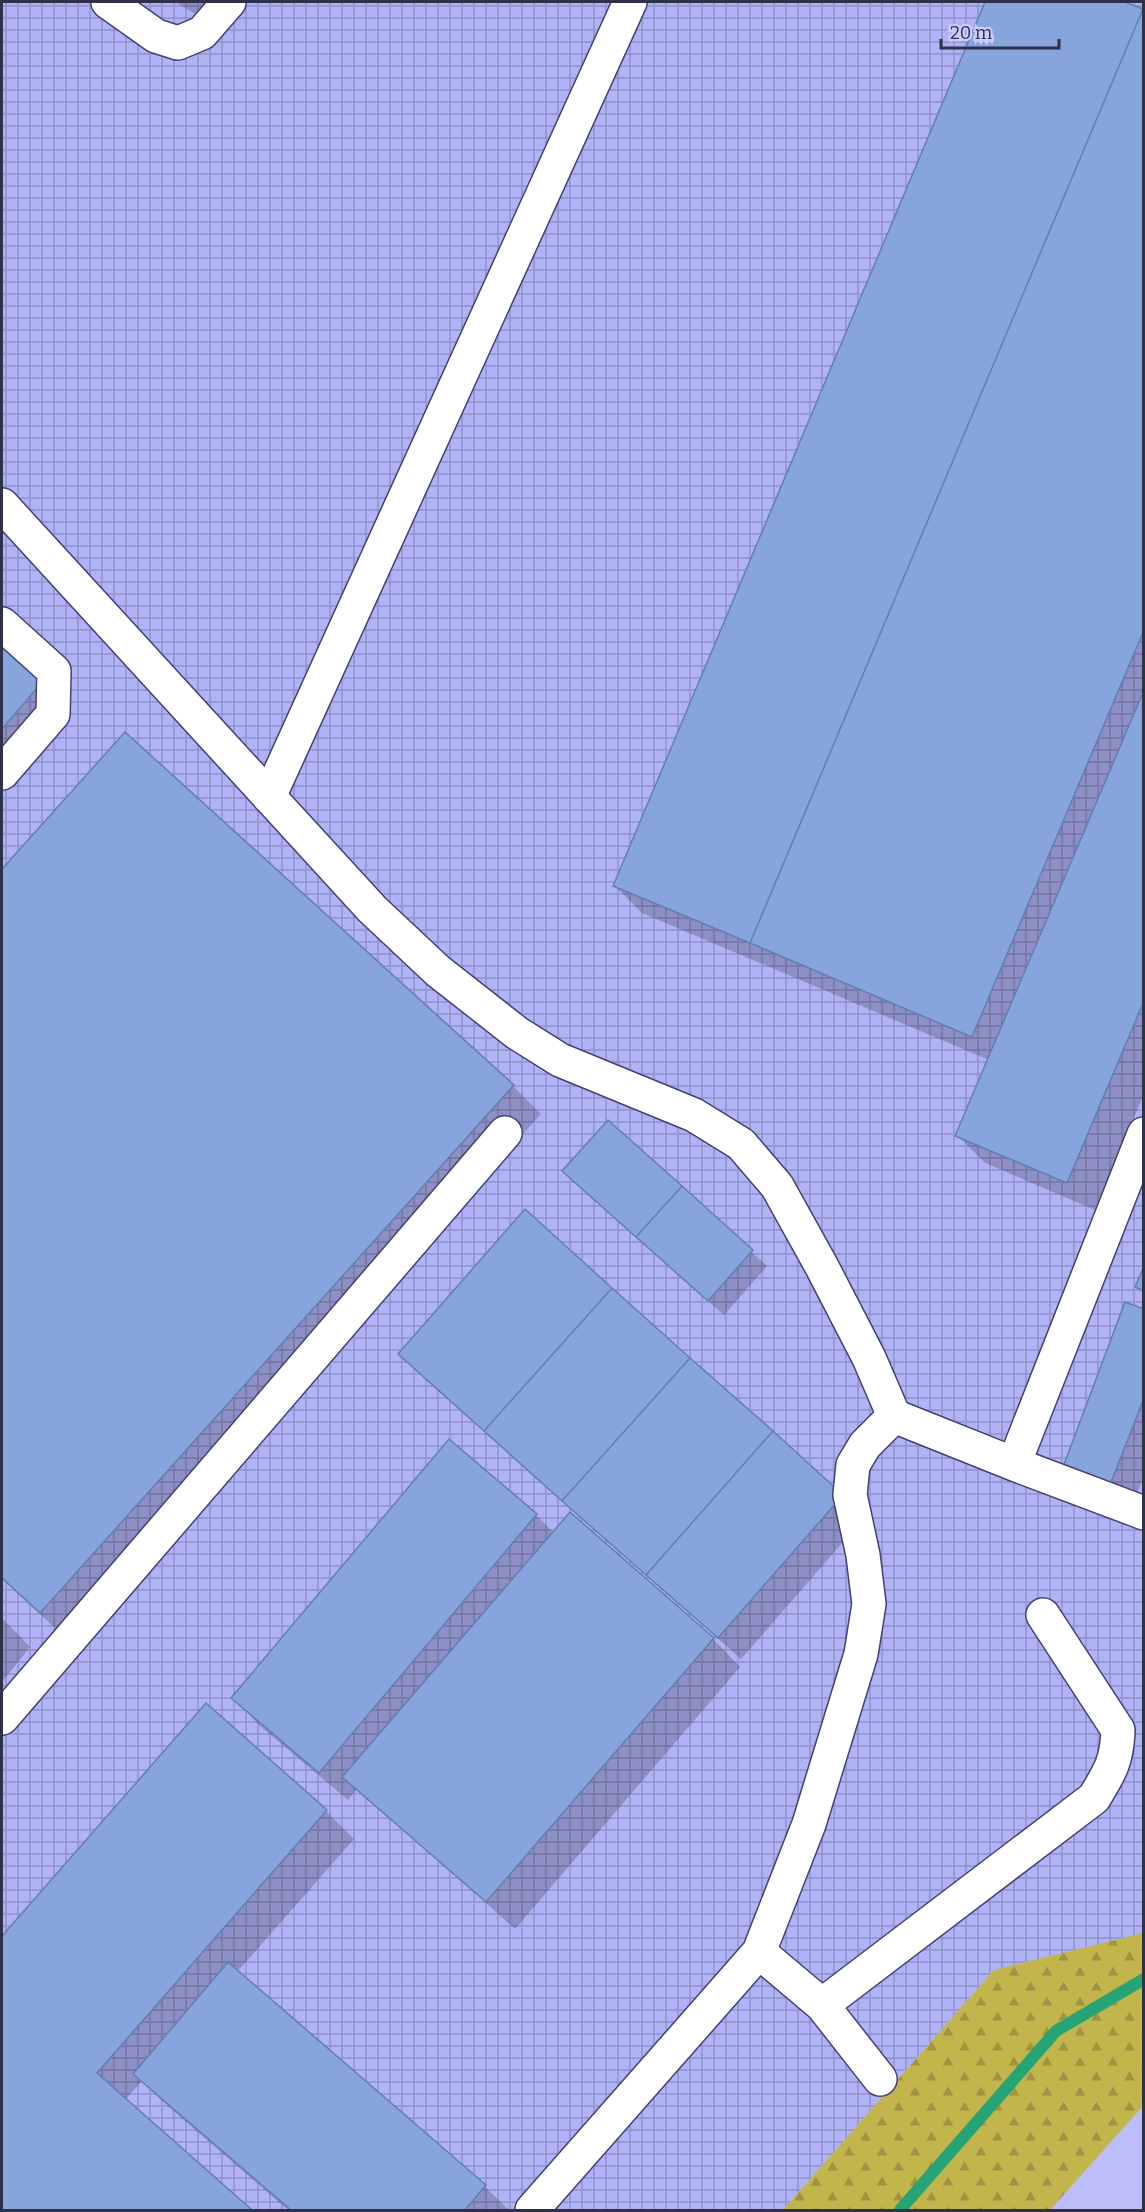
<svg xmlns="http://www.w3.org/2000/svg" width="1145" height="2212" viewBox="0 0 1145 2212" font-family="Bitter,serif">
<defs>
<pattern id="industrial-grid" width="8" height="8" patternUnits="userSpaceOnUse" patternTransform="scale(1.5)"><rect width="8" height="8" fill="#b1b3f7"/><path d="M0 4h8M4 0v8" fill="none" stroke="#9092ca"/></pattern>
<pattern id="forest-firs" width="22" height="20" patternUnits="userSpaceOnUse" patternTransform="scale(1.5)"><rect width="22" height="20" fill="#c2b54c"/><path d="M5 1l3.5 6h-7zM16 11l3.5 6h-7z" fill="#9e9441"/></pattern>
</defs>
<rect width="100%" height="100%" fill="#bcbefc"/>
<path fill="url(#industrial-grid)" d="M 2,2 L 1143,2 L 1143,1933 L 994,1970 L 783,2210 L 2,2210 Z"/>
<path fill="url(#forest-firs)" d="M 1143,1933 L 1143,2106 L 1050,2210 L 783,2210 L 994,1970 Z"/>
<path fill="#0003" d="M 175,2 L 215,2 L 204,19 Z
M 987,2 L 1122,2 L 1144,11 L 1144,1094 L 1095,1210 L 985,1163 L 957,1135 L 989,1060 L 642,913 L 614,885 Z
M 2,646 L 42,682 L 70,709 L 2,789 Z
M 125,734 L 513,1086 L 541,1114 L 68,1640 L 2,1579 L 2,871 Z
M 608,1122 L 767,1266 L 724,1315 L 579,1186 Z
M 1144,1311 L 1144,1476 L 1132,1506 L 1086,1488 Z
M 400,1354 L 842,1496 L 864,1518 L 741,1659 L 428,1382 Z
M 449,1441 L 536,1515 L 554,1533 L 713,1639 L 740,1667 L 515,1929 L 357,1789 L 348,1800 L 260,1726 L 233,1698 Z
M 2,1618 L 30,1647 L 2,1682 Z
M 206,1705 L 326,1811 L 354,1839 L 237,1972 L 485,2187 L 509,2210 L 288,2210 L 163,2102 L 142,2081 L 125,2100 L 250,2210 L 2,2210 L 2,1938 Z"/>
<g fill="none" stroke-linecap="round" stroke-linejoin="round">
<path stroke="#26a475" stroke-width="12" d="M 900,2210 L 1056,2031 L 1144,1979"/>
</g>
<path fill="#87a5dc" stroke="#627eb3" stroke-width="1.5" d="M 985,2 L 1125,2 L 1143,9 L 750,943 L 613,886 Z
M 1143,9 L 1144,630 L 972,1037 L 750,943 Z
M 2,644 L 43,681 L 2,729 Z
M 1144,690 L 1144,1001 L 1067,1183 L 955,1136 Z
M 125,732 L 514,1085 L 40,1613 L 2,1578 L 2,869 Z
M 608,1120 L 682,1186 L 636,1237 L 562,1171 Z
M 682,1186 L 753,1250 L 708,1301 L 636,1237 Z
M 525,1209 L 612,1288 L 484,1431 L 398,1354 Z
M 1144,1266 L 1144,1291 L 1135,1287 Z
M 612,1288 L 690,1358 L 562,1501 L 484,1431 Z
M 1125,1302 L 1144,1309 L 1144,1398 L 1110,1485 L 1063,1467 Z
M 690,1358 L 773,1431 L 646,1575 L 562,1501 Z
M 773,1431 L 843,1495 L 718,1638 L 646,1575 Z
M 449,1439 L 537,1514 L 319,1773 L 231,1698 Z
M 570,1512 L 714,1638 L 486,1902 L 342,1777 Z
M 206,1703 L 327,1810 L 97,2073 L 252,2210 L 2,2210 L 2,1936 Z
M 228,1962 L 486,2185 L 465,2210 L 291,2210 L 133,2074 Z"/>
<g fill="none" stroke-linecap="round" stroke-linejoin="round">
<g stroke="#424176" stroke-width="36">
<path id="minor" d="M 108,2 L 156,36 L 178,43 L 202,33 L 229,2
M 2,505 L 372,909 L 438,971 L 517,1033 L 560,1060 L 694,1115 L 741,1144 L 777,1186 L 822,1267 L 869,1358 L 894,1416 L 1014,1464 L 1144,1513
M 2,624 L 54,671 L 53,714 L 2,773
M 269,797 L 630,2
M 1014,1464 L 1144,1134
M 2,1718 L 505,1133
M 759,1952 L 822,2005 L 880,2079
M 822,2005 L 1094,1798 C 1110,1772 1117,1761 1118,1730 L 1043,1615
M 532,2210 L 759,1952 L 809,1824 L 861,1654 L 869,1604 L 863,1555 L 850,1495 L 853,1465 L 865,1445 L 894,1416"/>
</g>
<use href="#minor" stroke="#fff" stroke-width="33"/>
</g>
<rect width="1145" height="2212" fill="none" stroke="#2f3049" stroke-width="6"/>
<path d="M941 39v9h118v-9" fill="none" stroke="#2f3049" stroke-width="3"/>
<text x="950" y="39" font-size="18" fill="#2f3049" stroke="#caccff" stroke-width="4.5" paint-order="stroke">20 m</text>
</svg>
